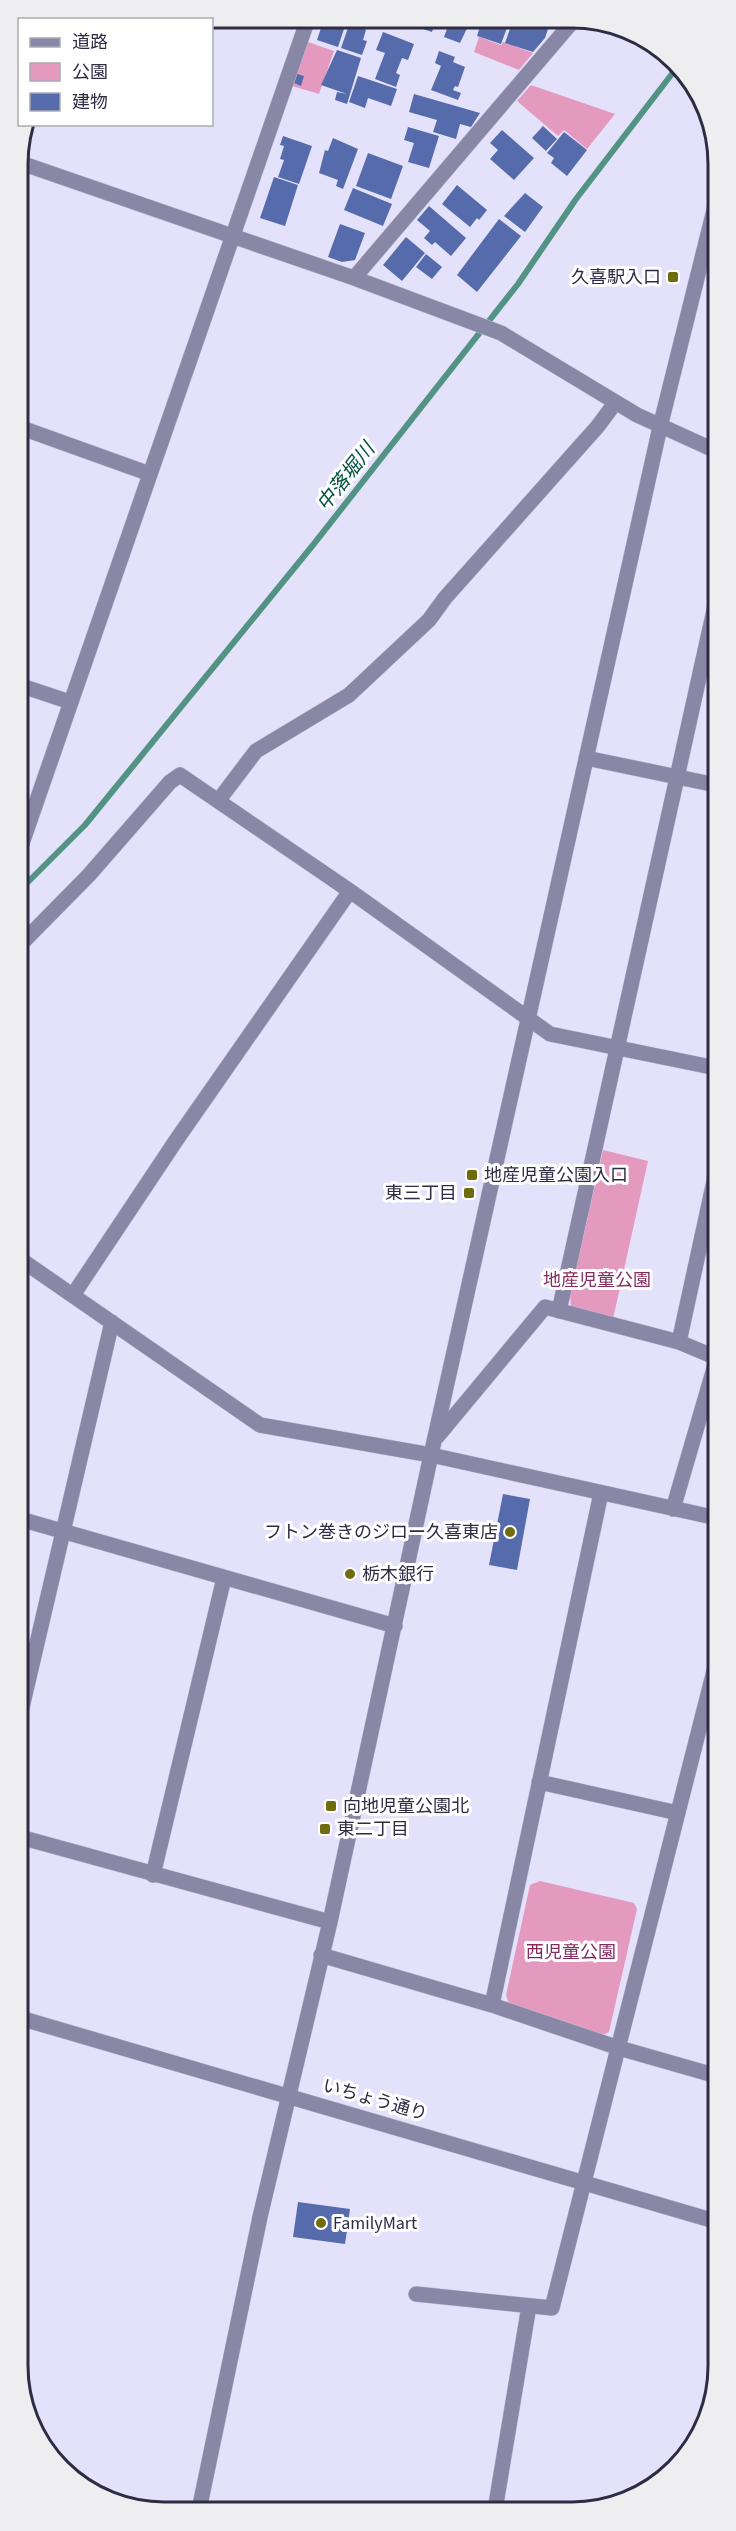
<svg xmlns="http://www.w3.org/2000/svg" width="736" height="2531" viewBox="0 0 736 2531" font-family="'Source Sans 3','Noto Sans JP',sans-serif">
<rect width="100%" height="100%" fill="#e4e2fb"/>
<path fill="#e39abe" d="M 479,37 L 501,45 L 503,42 L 533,53 L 519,70 L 474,52 Z
M 308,42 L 334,51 L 319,94 L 292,86 Z
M 531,85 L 615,114 L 587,149 L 564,130 L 558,136 L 517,101 Z
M 603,1150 L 648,1161 L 613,1319 L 571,1307 L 570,1295 Z
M 540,1881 L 634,1903 L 637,1909 L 609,2032 L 603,2035 L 509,2004 L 506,1995 L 530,1885 Z"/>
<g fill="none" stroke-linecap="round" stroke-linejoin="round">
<path stroke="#529383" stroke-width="6" d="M 19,891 L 85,825 L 313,545 L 518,284 L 576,199 L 678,66"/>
</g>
<path fill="#566bab" d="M 324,19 L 347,20 L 338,47 L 317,40 Z
M 423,20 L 436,20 L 432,32 L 420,28 Z
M 443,20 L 471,20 L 460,43 L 444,37 L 448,26 L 442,24 Z
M 482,20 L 510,20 L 501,44 L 477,36 Z
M 513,20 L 521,20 L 548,29 L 545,38 L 533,52 L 505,43 Z
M 350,22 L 366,30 L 363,40 L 367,41 L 362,55 L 341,48 Z
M 383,32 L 414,44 L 408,60 L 402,58 L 396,73 L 400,75 L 396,87 L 375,79 L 385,53 L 376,50 Z
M 337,50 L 361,58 L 347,104 L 335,100 L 337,92 L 347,94 L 321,85 Z
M 439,51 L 455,57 L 453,62 L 465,67 L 458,87 L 455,86 L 453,90 L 461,93 L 458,100 L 431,90 L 441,66 L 435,63 Z
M 297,74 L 304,76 L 301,86 L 294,83 Z
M 358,76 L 397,89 L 391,106 L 368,98 L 365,108 L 349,102 Z
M 414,94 L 480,113 L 471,127 L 460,124 L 456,139 L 433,132 L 437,120 L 409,112 Z
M 543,126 L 557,139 L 546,151 L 532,138 Z
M 408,127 L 439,136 L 429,168 L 408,162 L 414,143 L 404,140 Z
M 502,130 L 534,158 L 514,180 L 490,159 L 498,150 L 490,143 Z
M 564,132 L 587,150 L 567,176 L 551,163 L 554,158 L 547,153 Z
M 283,136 L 312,146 L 299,184 L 278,177 L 284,160 L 280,159 L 284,146 L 280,145 Z
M 333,138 L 358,149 L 343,189 L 336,186 L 338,180 L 319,173 L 325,150 L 328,151 Z
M 368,153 L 403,166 L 391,199 L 356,186 Z
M 274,177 L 298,185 L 285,226 L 260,218 Z
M 457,185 L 487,210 L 479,220 L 477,218 L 470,227 L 442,204 Z
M 353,188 L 392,204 L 383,226 L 344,210 Z
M 525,193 L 543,207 L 525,232 L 504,216 Z
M 429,206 L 466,238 L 451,256 L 435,242 L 432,245 L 424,238 L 430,231 L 417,220 Z
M 499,219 L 521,236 L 477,292 L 457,275 Z
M 340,224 L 365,233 L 355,260 L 342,262 L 328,257 Z
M 406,237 L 425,253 L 402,281 L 383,265 Z
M 426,254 L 442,267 L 432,279 L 416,267 Z
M 503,1494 L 530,1499 L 517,1570 L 489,1565 Z
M 298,2202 L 350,2209 L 345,2244 L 293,2237 Z"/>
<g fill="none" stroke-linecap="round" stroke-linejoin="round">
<g stroke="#c0bdd6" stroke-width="16">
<path id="minor" d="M 18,162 L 354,278 L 501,333 L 637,415 L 716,451
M 354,278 L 573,21
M 19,427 L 150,474
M 19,685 L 70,702
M 586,758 L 716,785
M 218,801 L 256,751 L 349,695 L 429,620 L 445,598 L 598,426 L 615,403
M 19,852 L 308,19
M 19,946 L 89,875 L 170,782 L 180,775 L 350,891 L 550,1034 L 716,1068
M 20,1259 L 260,1425 L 431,1455 L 717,1518
M 73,1295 L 177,1139 L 350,891
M 559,1311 L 716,601
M 679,1342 L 716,1172
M 437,1437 L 545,1307 L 679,1342 L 717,1358
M 673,1509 L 717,1358
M 20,1519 L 395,1626
M 20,1716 L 112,1322
M 539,1782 L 678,1813
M 20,1837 L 330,1922
M 153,1875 L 224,1578
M 321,1955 L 492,2005 L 619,2048 L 717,2076
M 492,2005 L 601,1493
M 20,2018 L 718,2222
M 416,2294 L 552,2308 L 717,1659
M 199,2510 L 260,2217 L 330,1922 L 431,1455 L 660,427 L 715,206
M 495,2510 L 529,2306"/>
</g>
<use href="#minor" stroke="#8987a6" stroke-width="15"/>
</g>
<g fill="#6e6c0c" stroke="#fff" stroke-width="2">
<rect x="667" y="271" width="12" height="12" rx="3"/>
<rect x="466" y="1169" width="12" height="12" rx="3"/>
<rect x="463" y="1187" width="12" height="12" rx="3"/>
<circle cx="510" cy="1532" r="6"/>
<circle cx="350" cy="1574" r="6"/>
<rect x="325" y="1800" width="12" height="12" rx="3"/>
<rect x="319" y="1823" width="12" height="12" rx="3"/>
<circle cx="321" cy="2223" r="6"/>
</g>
<g text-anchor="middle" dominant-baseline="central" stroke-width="6" stroke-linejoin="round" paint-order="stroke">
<g font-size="18" fill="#2e2b43" stroke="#fff" text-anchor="start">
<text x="661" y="277" text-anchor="end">久喜駅入口</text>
<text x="484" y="1175">地産児童公園入口</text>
<text x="457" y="1193" text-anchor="end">東三丁目</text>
<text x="498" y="1532" text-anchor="end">フトン巻きのジロー久喜東店</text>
<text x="362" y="1574">栃木銀行</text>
<text x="343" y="1806">向地児童公園北</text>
<text x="337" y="1829">東二丁目</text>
<text x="333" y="2223">FamilyMart</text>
</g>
<g font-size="18" fill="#852c5f" stroke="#fff">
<text x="597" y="1280">地産児童公園</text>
<text x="571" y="1952">西児童公園</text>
</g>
<g font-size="18" fill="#2e2b43" stroke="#fff">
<text transform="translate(375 2100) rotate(16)">いちょう通り</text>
</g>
<g font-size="20" font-style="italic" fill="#00533e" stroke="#fff">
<text transform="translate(346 477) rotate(-52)">中落堀川</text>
</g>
</g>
<path d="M0 0H736V2531H0ZM164 28H572A136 136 0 0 1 708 164V2366A136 136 0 0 1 572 2502H164A136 136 0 0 1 28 2366V164A136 136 0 0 1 164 28Z" fill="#eeeef0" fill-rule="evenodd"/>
<path fill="none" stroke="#2e2b43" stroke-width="3" d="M164 28H572A136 136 0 0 1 708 164V2366A136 136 0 0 1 572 2502H164A136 136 0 0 1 28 2366V164A136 136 0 0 1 164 28Z"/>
<rect x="18" y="18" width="195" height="108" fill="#ffffff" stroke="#abaab4" stroke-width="1.5"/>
<rect x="30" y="38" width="30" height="9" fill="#8987a6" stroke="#abaab4" stroke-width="1.5"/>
<text x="72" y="48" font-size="18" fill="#2e2b43">道路</text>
<rect x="30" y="63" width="30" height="18" fill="#e39abe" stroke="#abaab4" stroke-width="1.5"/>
<text x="72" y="78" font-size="18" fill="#2e2b43">公園</text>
<rect x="30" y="93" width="30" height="18" fill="#566bab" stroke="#abaab4" stroke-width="1.5"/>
<text x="72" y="108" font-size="18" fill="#2e2b43">建物</text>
</svg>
